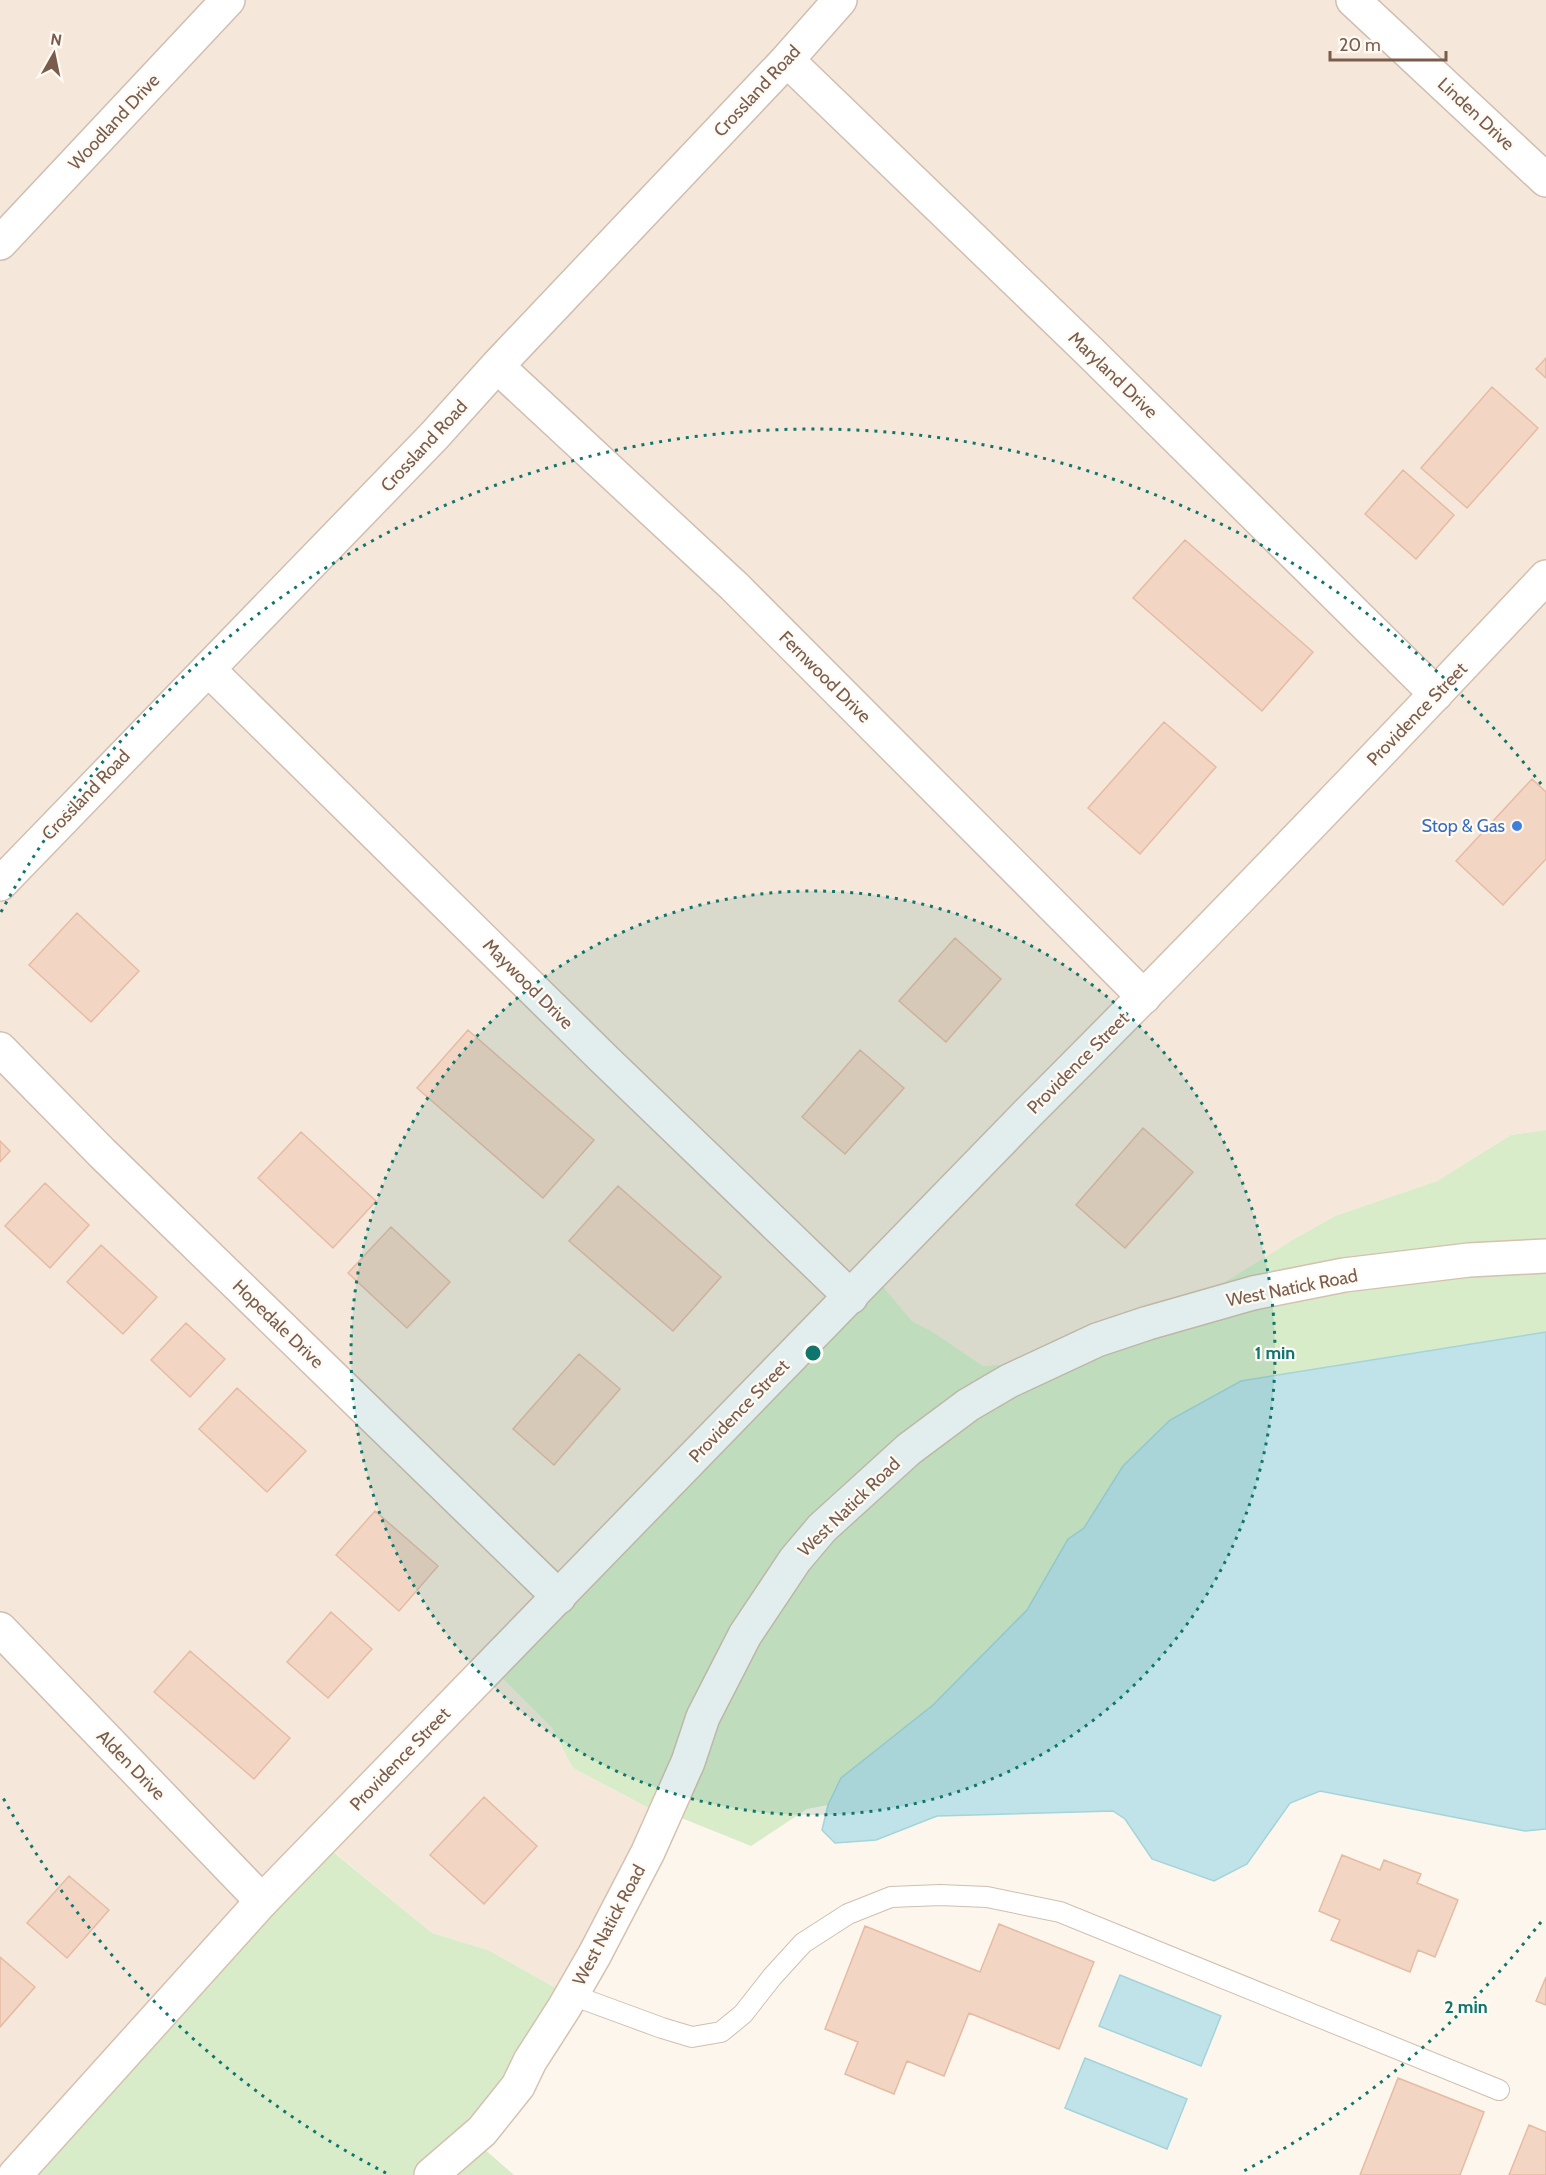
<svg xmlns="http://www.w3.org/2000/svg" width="1546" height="2175" viewBox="0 0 1546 2175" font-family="Cabin,sans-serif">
<rect width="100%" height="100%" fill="#fdf6ec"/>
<path fill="#f5e8da" d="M 0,0 L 1546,0 L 1546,1130 L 1511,1135 L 1437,1181 L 1335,1216 L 1294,1239 L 1220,1285 L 1211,1303 L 1028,1362 L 983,1366 L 933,1332 L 912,1321 L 877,1279 L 492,1668 L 552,1728 L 573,1768 L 662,1815 L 570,1996 L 488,1950 L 432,1933 L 326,1845 L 0,2175 Z"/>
<path fill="#d8ecc9" d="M 1546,1130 L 1546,1332 L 1241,1381 L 1123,1466 L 1084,1528 L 1068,1539 L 1027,1610 L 933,1705 L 841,1778 L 828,1805 L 807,1809 L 751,1846 L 674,1815 L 662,1815 L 573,1768 L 552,1728 L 492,1668 L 877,1279 L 912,1321 L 933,1332 L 983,1366 L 1028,1362 L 1211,1303 L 1220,1285 L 1294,1239 L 1335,1216 L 1437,1181 L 1511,1135 Z
M 325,1845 L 432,1933 L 488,1950 L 570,1996 L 483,2148 L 514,2175 L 18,2175 Z"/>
<path fill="#bfe3e8" stroke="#a5d3da" stroke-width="1.5" d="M 1546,1332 L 1546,1829 L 1525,1831 L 1320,1791 L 1290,1803 L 1247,1864 L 1214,1881 L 1152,1859 L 1125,1819 L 1113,1811 L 937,1816 L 876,1840 L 835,1843 L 822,1830 L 828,1805 L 841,1778 L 933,1705 L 1027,1610 L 1068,1539 L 1084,1528 L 1123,1466 L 1170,1420 L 1241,1381 Z
M 1120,1975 L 1221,2016 L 1201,2066 L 1099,2026 Z
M 1085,2058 L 1187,2099 L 1167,2149 L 1065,2108 Z"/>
<path fill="#f3d5c3" stroke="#e6bba3" stroke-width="1.5" d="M 1546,358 L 1546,378 L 1536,369 Z
M 1492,387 L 1538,428 L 1467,508 L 1421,468 Z
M 1403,470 L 1454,515 L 1416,559 L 1365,514 Z
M 1185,540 L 1313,652 L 1262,711 L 1133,598 Z
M 1164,722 L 1216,767 L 1140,854 L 1088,808 Z
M 1532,779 L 1546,792 L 1546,859 L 1503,905 L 1456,861 Z
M 77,913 L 139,971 L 91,1022 L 29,965 Z
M 955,938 L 1001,979 L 946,1042 L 899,1001 Z
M 468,1030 L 594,1140 L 543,1198 L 417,1088 Z
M 860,1050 L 904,1088 L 845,1154 L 802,1117 Z
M 1143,1128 L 1193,1172 L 1125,1248 L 1076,1205 Z
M 301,1132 L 376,1201 L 333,1248 L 258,1178 Z
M 0,1141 L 10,1151 L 0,1162 Z
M 45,1183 L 89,1225 L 50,1268 L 5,1226 Z
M 618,1186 L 721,1277 L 673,1331 L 569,1241 Z
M 391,1227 L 450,1282 L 407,1328 L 348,1273 Z
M 101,1245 L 157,1297 L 123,1334 L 67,1282 Z
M 186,1323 L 225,1359 L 190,1397 L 151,1360 Z
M 579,1354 L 620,1389 L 554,1465 L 513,1429 Z
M 237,1388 L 306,1451 L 267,1492 L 199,1429 Z
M 375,1511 L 438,1566 L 399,1611 L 336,1555 Z
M 331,1612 L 372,1649 L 328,1698 L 287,1662 Z
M 190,1651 L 290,1738 L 254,1779 L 154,1692 Z
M 484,1797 L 537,1846 L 484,1904 L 430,1855 Z
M 1342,1855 L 1380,1870 L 1384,1860 L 1421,1874 L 1417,1883 L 1458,1900 L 1435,1957 L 1418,1950 L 1410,1972 L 1331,1940 L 1340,1920 L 1319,1911 Z
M 69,1876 L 109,1910 L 67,1958 L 27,1923 Z
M 999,1924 L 1094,1962 L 1059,2049 L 969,2013 L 944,2076 L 907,2061 L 894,2094 L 845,2074 L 858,2042 L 825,2029 L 865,1926 L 980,1972 Z
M 0,1957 L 35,1987 L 0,2027 Z
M 1546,1977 L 1546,2005 L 1536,2001 Z
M 1398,2078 L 1484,2112 L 1460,2175 L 1360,2175 Z
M 1529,2125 L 1546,2132 L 1546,2175 L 1509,2175 Z"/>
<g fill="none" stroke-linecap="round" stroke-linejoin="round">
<g stroke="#d1beb0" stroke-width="22">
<path id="lane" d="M 572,1995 L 662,2028 L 692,2037 L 721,2032 L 743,2014 L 772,1977 L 803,1943 L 848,1914 L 891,1897 L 940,1895 L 987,1897 L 1060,1912 L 1499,2090"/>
</g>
<g stroke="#d1beb0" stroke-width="36">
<path id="street" d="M 1353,0 L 1546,180
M 787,60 L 1090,352 L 1436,694
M 0,243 L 228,0
M 497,366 L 734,586 L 1144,997
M 208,669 L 603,1058 L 851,1297
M 0,884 L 434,436 L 497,366 L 787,60 L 840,0
M 0,1049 L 102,1153 L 559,1597
M 0,1629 L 262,1901"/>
</g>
<g stroke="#d6c0b0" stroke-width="36">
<path id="secondary" d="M 15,2175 L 262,1901 L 1029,1112 C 1204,937 1376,758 1546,577
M 431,2175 L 482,2131 L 518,2086 L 530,2061 L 564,2008 L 595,1954 L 648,1852 L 688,1762 L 703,1717 L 745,1635 L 795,1560 L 822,1528 L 909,1449 L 968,1405 L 1009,1381 L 1097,1340 L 1148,1323 L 1253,1293 L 1344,1275 L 1469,1260 L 1546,1256"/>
</g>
<use href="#lane" stroke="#fff" stroke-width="20"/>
<use href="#street" stroke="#fff" stroke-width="33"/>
<use href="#secondary" stroke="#fff" stroke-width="33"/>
</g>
<circle cx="813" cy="1353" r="462" fill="#0f766e" fill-opacity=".12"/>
<g fill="none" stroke="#0f766e" stroke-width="3" stroke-dasharray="3 6">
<circle cx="813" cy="1353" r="462"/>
<path d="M1541 1922A924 924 0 0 1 1240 2173M386 2173A924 924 0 0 1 1 1794M1 912A924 924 0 0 1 1541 784"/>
</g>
<circle fill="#3f7fe0" stroke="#fffaf3" stroke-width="2" cx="1517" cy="826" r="6"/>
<g text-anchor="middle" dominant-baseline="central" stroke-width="4.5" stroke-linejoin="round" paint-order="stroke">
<g font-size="18" fill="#7a5c4d" stroke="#fffaf3">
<text transform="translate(757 91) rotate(-47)">Crossland Road</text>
<text transform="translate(1476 114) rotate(43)">Linden Drive</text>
<text transform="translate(114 122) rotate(-47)">Woodland Drive</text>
<text transform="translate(1113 375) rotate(44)">Maryland Drive</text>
<text transform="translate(424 446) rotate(-47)">Crossland Road</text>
<text transform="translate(825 677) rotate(45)">Fernwood Drive</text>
<text transform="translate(1417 714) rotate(-46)">Providence Street</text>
<text transform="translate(86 795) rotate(-46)">Crossland Road</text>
<text transform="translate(528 984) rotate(45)">Maywood Drive</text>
<text transform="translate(1078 1063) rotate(-45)">Providence Street</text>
<text transform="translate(1292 1288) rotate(-11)">West Natick Road</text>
<text transform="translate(278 1324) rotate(44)">Hopedale Drive</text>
<text transform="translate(739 1411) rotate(-46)">Providence Street</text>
<text transform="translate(849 1507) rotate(-44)">West Natick Road</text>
<text transform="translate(400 1759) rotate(-46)">Providence Street</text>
<text transform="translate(131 1765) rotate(46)">Alden Drive</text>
<text transform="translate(609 1925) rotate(-62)">West Natick Road</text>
</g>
<g font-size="18" fill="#366cbe" stroke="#fffaf3" text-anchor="end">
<text x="1505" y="826">Stop &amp; Gas</text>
</g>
</g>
<circle cx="813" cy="1353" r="9" fill="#0f766e" stroke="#fffaf3" stroke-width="3"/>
<g font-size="18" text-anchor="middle" font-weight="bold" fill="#0f766e" stroke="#fffaf3" stroke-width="4.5" stroke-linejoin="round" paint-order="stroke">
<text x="1275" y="1359">1 min</text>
<text x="1466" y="2013">2 min</text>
</g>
<g transform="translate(54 54) rotate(9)" stroke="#fffaf3" stroke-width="4.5" paint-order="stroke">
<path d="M0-4.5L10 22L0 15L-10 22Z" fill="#7a5c4d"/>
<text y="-9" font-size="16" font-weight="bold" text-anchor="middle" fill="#7a5c4d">N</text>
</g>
<path d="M1330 51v9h116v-9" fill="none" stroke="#7a5c4d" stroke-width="3"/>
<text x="1339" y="51" font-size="18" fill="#7a5c4d" stroke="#fffaf3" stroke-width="4.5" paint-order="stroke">20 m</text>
</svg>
